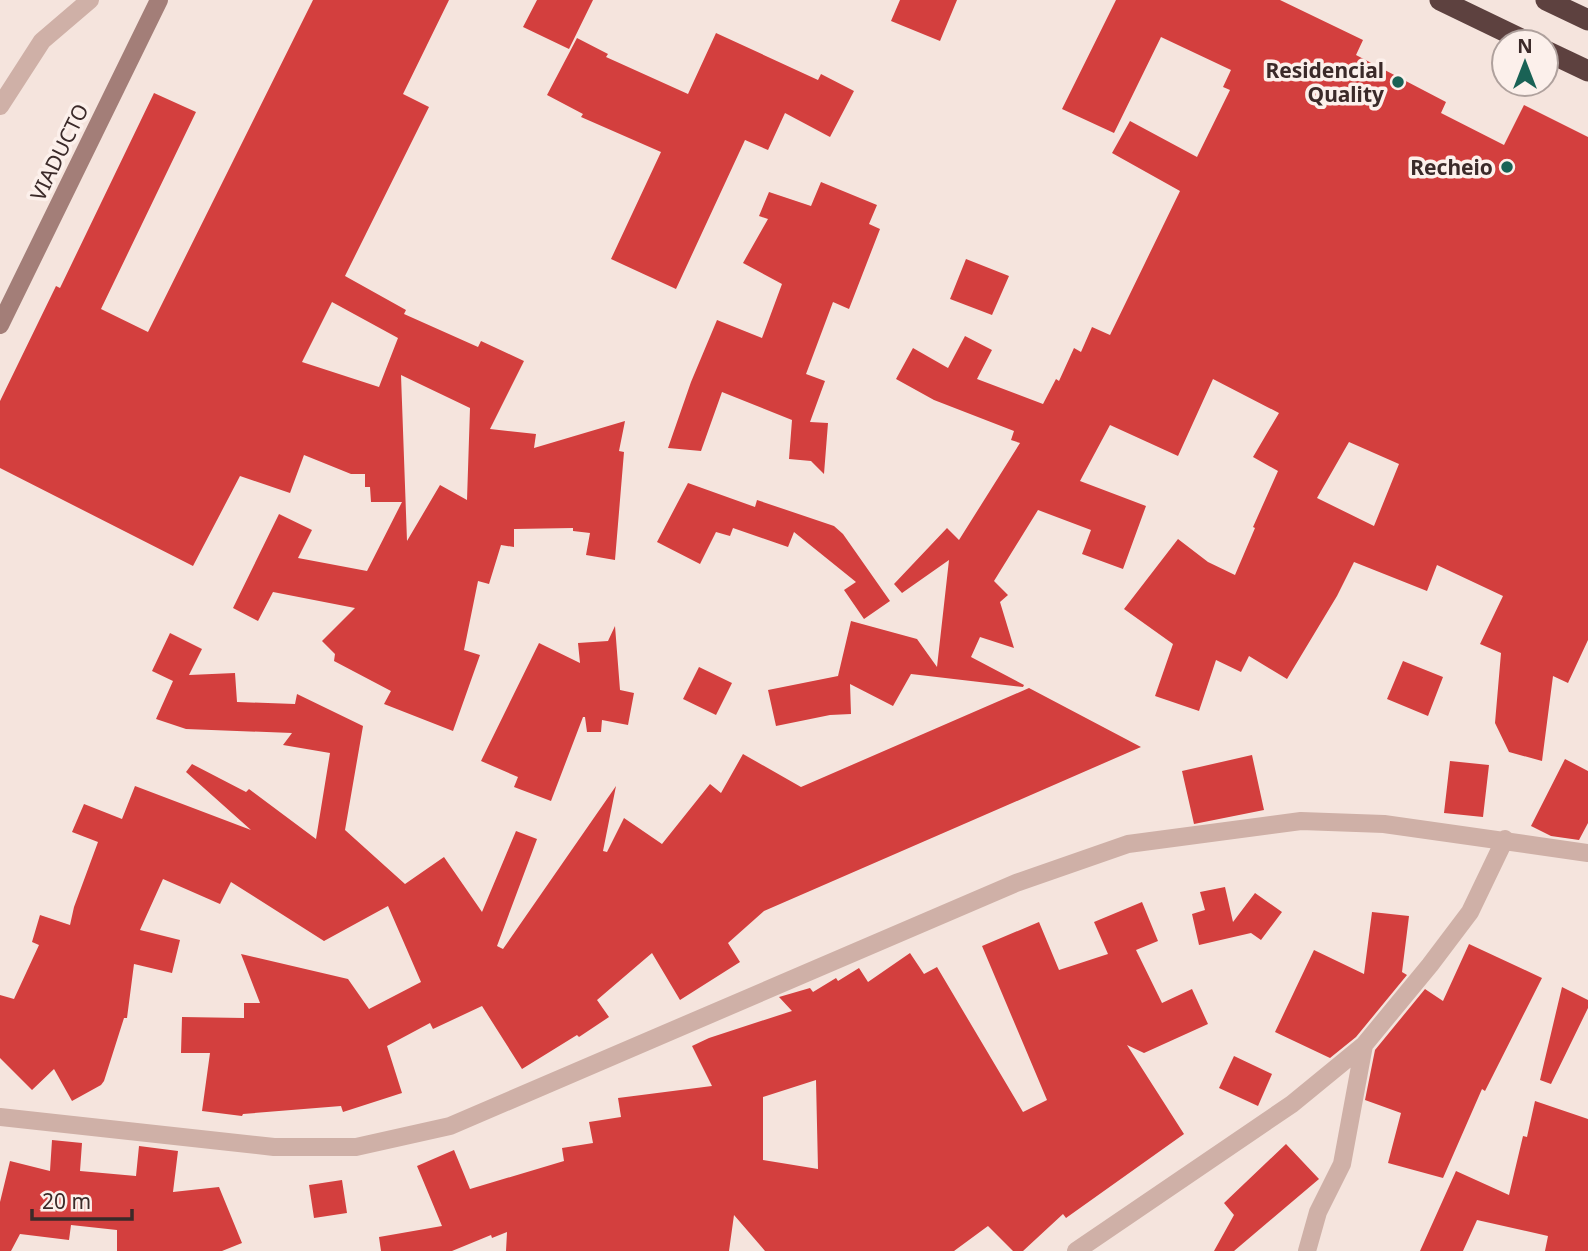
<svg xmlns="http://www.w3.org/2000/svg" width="1588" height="1251" viewBox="0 0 1588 1251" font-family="'Noto Sans',sans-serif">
<rect width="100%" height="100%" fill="#f5e4dd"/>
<path fill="#d33f3e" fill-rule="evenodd" d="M 313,0 L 449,0 L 403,94 L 429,107 L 345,276 L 406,310 L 404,314 L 478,347 L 481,341 L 524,361 L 490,429 L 536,434 L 534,448 L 625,421 L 619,451 L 624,452 L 615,560 L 586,555 L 590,533 L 573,531 L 573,528 L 514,529 L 514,547 L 501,545 L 489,584 L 478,581 L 464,650 L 480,655 L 453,731 L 384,704 L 391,691 L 334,661 L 335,654 L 322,641 L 355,608 L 273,592 L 258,621 L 233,608 L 279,514 L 312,530 L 298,558 L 367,571 L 402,502 L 371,502 L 370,487 L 365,487 L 365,474 L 351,474 L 304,455 L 290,493 L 240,476 L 193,566 L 0,468 L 0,401 L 56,286 L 60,288 L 154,93 L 196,112 L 101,309 L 148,332 ZM 332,302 L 398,338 L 379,387 L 302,362 ZM 401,375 L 470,408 L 467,500 L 440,485 L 407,541 Z
M 537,0 L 593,0 L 569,49 L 523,27 Z
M 900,0 L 957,0 L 940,41 L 891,21 Z
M 1116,0 L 1280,0 L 1363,40 L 1356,55 L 1446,102 L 1441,113 L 1504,145 L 1524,105 L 1588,137 L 1588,640 L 1568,683 L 1553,676 L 1542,761 L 1509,752 L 1495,723 L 1501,653 L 1480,644 L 1503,596 L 1437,565 L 1427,591 L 1354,562 L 1337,596 L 1287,679 L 1249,656 L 1241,672 L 1216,660 L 1199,711 L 1155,696 L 1173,644 L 1124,609 L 1178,539 L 1208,562 L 1235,575 L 1255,528 L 1253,527 L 1278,471 L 1253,457 L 1279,413 L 1213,379 L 1178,456 L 1110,425 L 1080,481 L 1146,506 L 1123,569 L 1082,554 L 1091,530 L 1038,510 L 994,581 L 1008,595 L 1000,602 L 1014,648 L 980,637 L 971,657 L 1024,685 L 1023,687 L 911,674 L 893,706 L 850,684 L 851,714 L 830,715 L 776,726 L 768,690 L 838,676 L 851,621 L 917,639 L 937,667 L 949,560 L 902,593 L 894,584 L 947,528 L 959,540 L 1020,443 L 1011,440 L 1014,431 L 934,400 L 896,379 L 913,348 L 948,368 L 965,336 L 992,350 L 977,379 L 1043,404 L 1056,379 L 1059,381 L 1074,348 L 1081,352 L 1092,327 L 1110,335 L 1180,191 L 1112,153 L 1130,121 L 1197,157 L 1230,90 L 1223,87 L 1231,70 L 1161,37 L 1114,133 L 1062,109 ZM 1349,442 L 1399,464 L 1374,526 L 1317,498 Z
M 716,33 L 818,80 L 821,74 L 854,91 L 830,137 L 785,113 L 768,150 L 745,140 L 676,289 L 611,259 L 661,152 L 581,117 L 583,114 L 547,95 L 577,38 L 608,54 L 606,57 L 688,94 Z
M 821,182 L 877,205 L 869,224 L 880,229 L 849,309 L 833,302 L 806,374 L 825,381 L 810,422 L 828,423 L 824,474 L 811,461 L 789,459 L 792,420 L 722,392 L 701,451 L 668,448 L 691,382 L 717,320 L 762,338 L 782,284 L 743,263 L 768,219 L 759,216 L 769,192 L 811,206 Z
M 966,259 L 1009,276 L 992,315 L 950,299 Z
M 688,483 L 755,507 L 757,500 L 834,526 L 843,534 L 890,601 L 864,619 L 844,590 L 856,582 L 794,532 L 788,547 L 733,528 L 730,536 L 716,532 L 700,564 L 657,542 Z
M 615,626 L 620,690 L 634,693 L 628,725 L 602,720 L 601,732 L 587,732 L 585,717 L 583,717 L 551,801 L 514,787 L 518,777 L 481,761 L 539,643 L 580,663 L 578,643 L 608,641 Z
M 170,633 L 202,649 L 189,675 L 235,673 L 237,702 L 295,704 L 297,694 L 363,726 L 345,830 L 405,884 L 444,857 L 482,912 L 516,831 L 537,839 L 497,946 L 503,949 L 616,786 L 603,851 L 607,852 L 624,818 L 662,844 L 710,784 L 721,793 L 743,754 L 801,787 L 1029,688 L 1141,747 L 764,911 L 728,943 L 740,962 L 680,1000 L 652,953 L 597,1000 L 609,1017 L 579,1037 L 577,1035 L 522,1069 L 482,1006 L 433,1029 L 430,1023 L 387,1046 L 402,1093 L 343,1112 L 341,1106 L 243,1114 L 242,1116 L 202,1111 L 210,1053 L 181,1053 L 182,1017 L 244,1018 L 244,1003 L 260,1003 L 241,954 L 348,979 L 369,1009 L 421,982 L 388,906 L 324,941 L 231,882 L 220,904 L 163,879 L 140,930 L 180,940 L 172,973 L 134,964 L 127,1018 L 124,1018 L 104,1081 L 101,1085 L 72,1101 L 54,1069 L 32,1090 L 0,1058 L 0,995 L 14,999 L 39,945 L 32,942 L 40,915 L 70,925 L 74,907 L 98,842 L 72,832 L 84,804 L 122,819 L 135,786 L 251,830 L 186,772 L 192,764 L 246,792 L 249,789 L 316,839 L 330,753 L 283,745 L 292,733 L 186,729 L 156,719 L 173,681 L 152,671 Z
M 1403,661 L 1443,677 L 1428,716 L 1387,699 Z
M 699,667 L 732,683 L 716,715 L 683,699 Z
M 1252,755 L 1264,810 L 1194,824 L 1182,771 Z
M 1565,759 L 1588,771 L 1588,823 L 1579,840 L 1551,836 L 1531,826 Z
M 1450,761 L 1489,765 L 1483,817 L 1444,813 Z
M 1225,887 L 1233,922 L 1255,893 L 1282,912 L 1261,940 L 1251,933 L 1199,945 L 1192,914 L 1205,910 L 1200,892 Z
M 1142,902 L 1158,941 L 1136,950 L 1162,1003 L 1192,989 L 1208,1024 L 1144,1053 L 1127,1045 L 1184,1134 L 1066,1218 L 1063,1214 L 1023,1251 L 1013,1251 L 988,1226 L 954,1251 L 765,1251 L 734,1215 L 729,1251 L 506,1251 L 507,1232 L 492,1238 L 491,1235 L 452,1251 L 381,1251 L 379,1237 L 442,1226 L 417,1166 L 454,1150 L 470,1189 L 564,1161 L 562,1148 L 593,1143 L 589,1122 L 621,1117 L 618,1098 L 712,1086 L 692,1046 L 709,1038 L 792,1011 L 779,997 L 810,988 L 813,992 L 836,978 L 838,981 L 859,968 L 868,982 L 910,953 L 924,974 L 937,967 L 1023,1112 L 1047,1100 L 982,946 L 1039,922 L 1059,970 L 1108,954 L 1094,922 ZM 816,1080 L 818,1169 L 763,1160 L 763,1097 Z
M 1372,912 L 1409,916 L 1402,972 L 1407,975 L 1356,1037 L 1330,1058 L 1275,1032 L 1314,950 L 1364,974 Z
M 1469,944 L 1542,978 L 1485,1091 L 1482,1089 L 1443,1178 L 1388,1163 L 1401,1113 L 1365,1100 L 1375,1050 L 1425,989 L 1443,1001 Z
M 1562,987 L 1588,1000 L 1588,1008 L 1551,1084 L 1540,1080 Z
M 1234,1056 L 1272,1074 L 1258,1106 L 1219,1088 Z
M 1535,1101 L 1588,1119 L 1588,1251 L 1545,1251 L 1548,1236 L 1477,1220 L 1463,1251 L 1420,1251 L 1456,1171 L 1509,1195 L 1523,1136 L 1527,1137 Z
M 52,1140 L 82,1143 L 80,1171 L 136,1176 L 139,1146 L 178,1151 L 173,1192 L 219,1187 L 242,1243 L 222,1251 L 117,1251 L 117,1230 L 71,1225 L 69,1240 L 20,1234 L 11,1251 L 0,1251 L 0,1202 L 10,1161 L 50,1171 Z
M 1286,1144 L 1319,1179 L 1234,1251 L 1214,1251 L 1234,1215 L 1224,1203 Z
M 342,1180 L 347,1213 L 314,1218 L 309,1185 Z"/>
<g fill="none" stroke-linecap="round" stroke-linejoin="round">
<path stroke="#cfb0a7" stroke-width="18" d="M 0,106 L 42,41 L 90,0
M 0,1117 L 274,1147 L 356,1147 L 450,1126 L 1016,883 L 1128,844 L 1301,821 L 1384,824 L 1588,853
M 1076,1251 L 1292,1104 L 1364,1045 L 1430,965 L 1470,912 L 1505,839
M 1307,1251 L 1318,1212 L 1342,1164 L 1364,1045"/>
<path stroke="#a37e78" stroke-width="18" d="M 0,325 L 159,0"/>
<path stroke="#5d413f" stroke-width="21" d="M 1440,0 L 1527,42
M 1546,0 L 1588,20
M 1546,51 L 1588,71"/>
</g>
<g fill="#196255" stroke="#fcf0eb" stroke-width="2.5">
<circle cx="1398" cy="82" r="7"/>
<circle cx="1507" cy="167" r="7"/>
</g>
<g text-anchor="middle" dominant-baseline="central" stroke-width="7" stroke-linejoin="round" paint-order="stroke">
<g font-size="21" font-weight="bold" fill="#3b2a29" stroke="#fcf0eb" text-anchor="end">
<text x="1384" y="70">Residencial<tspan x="1384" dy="24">Quality</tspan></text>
<text x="1493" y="167">Recheio</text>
</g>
<g font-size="21" fill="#3b2a29" stroke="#fcf0eb">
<text transform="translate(59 152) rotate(-64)">VIADUCTO</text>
</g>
</g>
<g transform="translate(1525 63)"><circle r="33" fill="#fcf0eb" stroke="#afa19d" stroke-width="2"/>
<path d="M0-5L12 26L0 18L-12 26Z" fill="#196255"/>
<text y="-10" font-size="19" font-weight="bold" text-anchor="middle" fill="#3b2a29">N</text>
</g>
<path d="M32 1209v10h100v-10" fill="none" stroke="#3b2a29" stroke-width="3.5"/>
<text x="42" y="1209" font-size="21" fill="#3b2a29" stroke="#fcf0eb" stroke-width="5" paint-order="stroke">20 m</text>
</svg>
